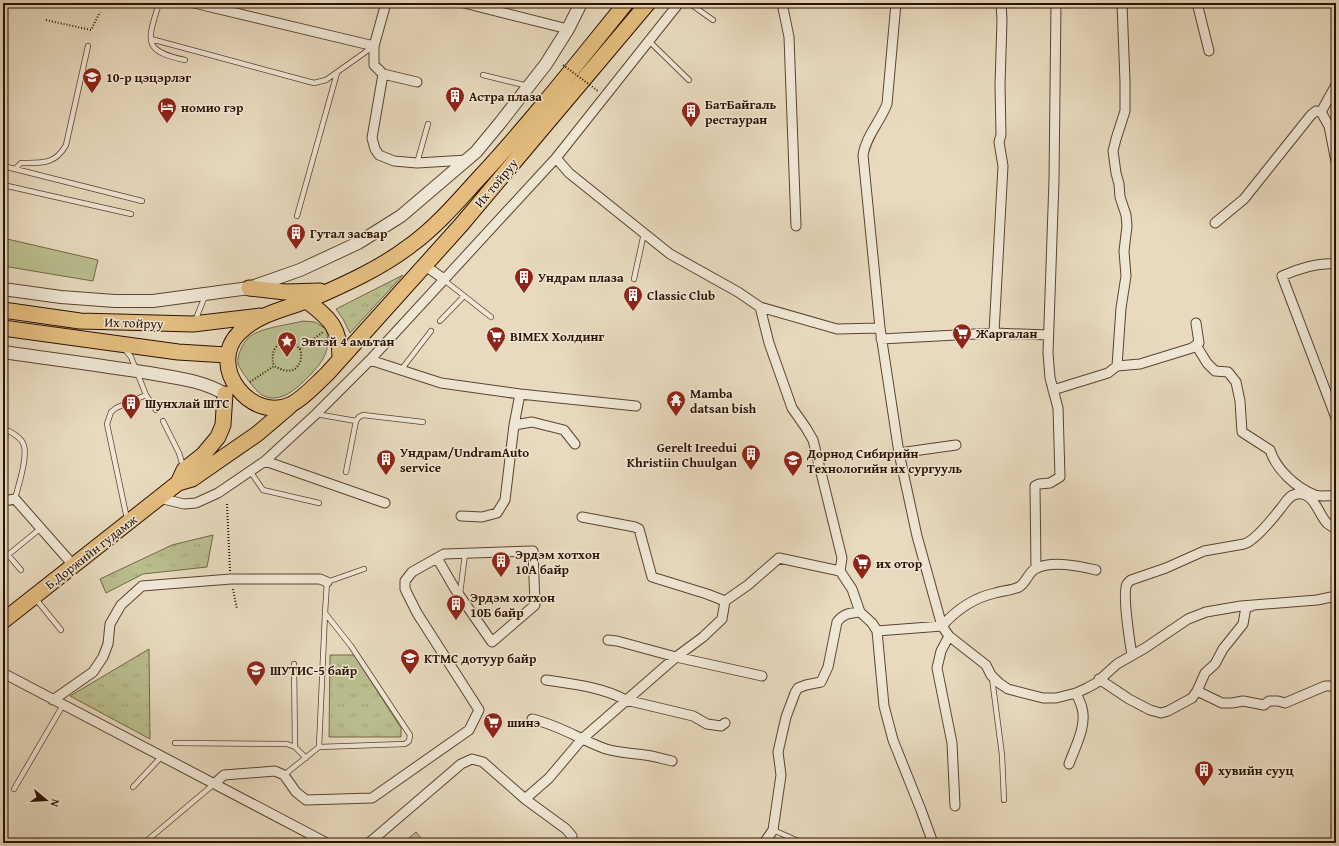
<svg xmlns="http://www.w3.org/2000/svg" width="1339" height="846" viewBox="0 0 1339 846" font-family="'Gentium Book Plus',serif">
<defs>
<pattern id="grass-tufts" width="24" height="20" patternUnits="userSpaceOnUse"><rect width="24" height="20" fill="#babe8e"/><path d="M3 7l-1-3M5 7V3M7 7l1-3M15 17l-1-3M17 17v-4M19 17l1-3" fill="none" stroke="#a0a279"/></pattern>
</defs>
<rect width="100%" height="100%" fill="#e7dabe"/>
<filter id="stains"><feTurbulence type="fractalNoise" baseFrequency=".005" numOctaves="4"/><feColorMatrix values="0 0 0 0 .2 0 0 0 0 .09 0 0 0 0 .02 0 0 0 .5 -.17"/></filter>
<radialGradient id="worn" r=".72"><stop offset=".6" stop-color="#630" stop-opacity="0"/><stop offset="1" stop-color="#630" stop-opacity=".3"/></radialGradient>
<path fill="url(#grass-tufts)" stroke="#736847" d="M 403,275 L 350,333 L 343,319 L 336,309 Z
M 213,535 L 207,567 L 143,574 L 106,593 L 100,579 L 172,545 Z
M 149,649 L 150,739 L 70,696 Z
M 330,655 L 354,655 L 401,728 L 401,737 L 329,737 Z"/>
<path fill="#babe8e" stroke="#736847" d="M 3,238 L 98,260 L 93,281 L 3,266 Z
M 303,321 L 315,322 L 326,329 C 331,348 325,359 312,373 C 301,384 288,399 271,398 C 269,398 264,396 262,395 C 256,392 240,370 238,364 C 237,355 242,345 248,338 C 258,328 288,325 303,321 Z
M 416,832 L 425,843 L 403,843 Z"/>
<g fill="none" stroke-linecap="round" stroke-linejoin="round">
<g stroke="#5b4330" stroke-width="6">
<path id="service" d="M 159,3 C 148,40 141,51 185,60
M 689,3 L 713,20
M 151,39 L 314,83 L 326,80 L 374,46
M 649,41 L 689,80
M 483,75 L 528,86
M 417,163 L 428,124
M 3,166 L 142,201
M 15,169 L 21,163 C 41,163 55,165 66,145 L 88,46
M 3,185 L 131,214
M 297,216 L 337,73
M 634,279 L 644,233
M 444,280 L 491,317
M 195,321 L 205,296
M 440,321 L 464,296
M 124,348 L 131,357 L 146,395 L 156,410
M 401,370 L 431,331
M 316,414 L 356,421
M 163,421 L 179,453 L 183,466
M 3,433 L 9,431 C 14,434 20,437 23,443 C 29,455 18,486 15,499
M 250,471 L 263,490 L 319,503
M 346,472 L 356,421 L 359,417 L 363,415 L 423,422
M 127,519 L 107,424 L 111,412 L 116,408 L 146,395
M 3,549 L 21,570
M 3,559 L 41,528
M 460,594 L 465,554
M 35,598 L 61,630
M 294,664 L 295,747
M 992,678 L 1002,755 L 1004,800
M 175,743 L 287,744 L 295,747 L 306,758
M 319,747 L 405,744 L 409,741 L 410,735 L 351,646 L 325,613 L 327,582 L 364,569
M 284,775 L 319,747 L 325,613
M 133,787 L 162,756
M 14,789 L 63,705
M 773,830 L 803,843
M 144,843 L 214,784
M 308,843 L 315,836"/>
</g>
<g stroke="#5b4330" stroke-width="11">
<path id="minor" d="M 194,3 L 374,46
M 386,3 L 374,46 L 374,65 L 383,74 L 417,82
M 464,3 L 568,29
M 784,3 L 783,8 L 789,37 L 796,226
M 1197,3 L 1209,51
M 383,74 L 372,138 L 375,149 L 379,155 L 394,161 L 417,163 L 467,160
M 1321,112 L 1336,85
M 556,158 L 569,173 L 670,254 L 738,292 L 760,307 L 837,329 L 880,328 L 899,453 L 917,536 L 942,626 L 949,636 L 986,665 L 991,675 L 999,683 L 1008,689 L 1043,698 L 1056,698 L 1076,693 L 1087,688 L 1096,683 L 1117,664 L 1145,648 L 1188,619 L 1206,612 L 1241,606 L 1317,600 L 1336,596
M 1215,223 L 1244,199 L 1311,115 L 1316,111 L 1321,112 L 1329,126 L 1336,162
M 1336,264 C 1320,262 1297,269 1282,276 L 1336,418
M 424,265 L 444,279
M 760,307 L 769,343 L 792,408 L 806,428 L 813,440 L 842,558 L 840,571 L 852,589 L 860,612 L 872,623 L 877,631 L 884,706 L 893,740 L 921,810 L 933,843
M 880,328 L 863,155 C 866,136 880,122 887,104 L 896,3
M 994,333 L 1003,166 L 999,142 L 1001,135 L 1000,85 L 1002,20 L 1001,3
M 881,339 L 994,333 L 1048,335
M 1196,345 L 1207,363 L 1215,371 L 1228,372 L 1236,382 L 1240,401 L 1242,432 L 1270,450 C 1276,469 1296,488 1315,495 C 1321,497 1329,495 1336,496
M 370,360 L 441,383 L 520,394 L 636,406
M 1117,366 L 1140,364 L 1192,348 L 1199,343 L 1196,323
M 1053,390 L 1108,373 L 1117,366 L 1121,308 L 1126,276 L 1124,251 L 1127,226 L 1126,215 L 1120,197 L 1119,184 L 1116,173 L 1113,151 L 1116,139 L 1125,111 L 1125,82 L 1122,3
M 520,394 L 514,425 L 532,422 L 564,430 L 575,444
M 899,453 L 956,445
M 265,461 L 385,503
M 159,498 L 184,504 L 196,503 L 218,493 L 265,461 L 316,414 L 370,360 L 556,158 L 679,3
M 3,501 L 15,499 L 74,566
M 461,516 L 482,517 L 497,513 L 505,500 L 514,425
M 582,517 L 635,527 L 639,529 L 652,577 L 707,594 L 725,601
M 1036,568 L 1035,486 L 1039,484 L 1050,483 L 1060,477 L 1058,408 L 1050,378 L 1048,353 L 1054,180 L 1056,3
M 877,631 L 942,626 C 957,609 973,598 995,593 C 1002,591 1013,590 1019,587 C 1026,583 1028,573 1035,569 C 1052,560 1079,566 1096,570
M 949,636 L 941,651 L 937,668 L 952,743 L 955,806
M 608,640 L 617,641 L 676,657 L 762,676
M 1132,655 C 1130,643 1122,593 1127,584 C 1127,583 1130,581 1131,580 L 1166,568 L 1204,551 L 1244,544 C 1255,541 1274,517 1281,508 C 1286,502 1289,495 1297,494 C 1314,492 1318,513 1326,522 C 1328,525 1333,527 1336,529
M 3,673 L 327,843
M 1099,679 L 1129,699 L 1150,710 L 1161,713 L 1168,711 L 1192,698 L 1197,691 L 1205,673 L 1215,664 L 1223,649 L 1243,624 L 1246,607 L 1252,606
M 546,680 C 573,684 602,687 626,700 L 693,716 L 707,724 L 721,726 L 725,723
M 1197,691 L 1222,703 L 1232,703 L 1243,701 L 1264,705 L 1269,701 L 1278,701 L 1285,703 L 1325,686 L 1336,686
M 53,700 L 93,672 L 103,657 L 108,644 L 110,624 L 121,605 L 142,586 L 231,579 L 320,579 L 327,582
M 532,719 C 559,725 581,740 606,749 C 619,753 632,753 645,755 C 654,756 663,759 672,761
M 1069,764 C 1075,747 1087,726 1082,708 C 1081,703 1078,698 1076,693
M 214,784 L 224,775 L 275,771 L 284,775 L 296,792 L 306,800 L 372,798 L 469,730 L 479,710 L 417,613 L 405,589 L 405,581 L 412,572 L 444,554 L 533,551 L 535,605 L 492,642 L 455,589 L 437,558
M 525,799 L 549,778 L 582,739 L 676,657 L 703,637 L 722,619 L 725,601 L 748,585 L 779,558 L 840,571
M 369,843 L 461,764 L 472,759 L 483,762 L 525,799 L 566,829 L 572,836 L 570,843
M 764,843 L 773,830 L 781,775 L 778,752 L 786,717 L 795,693 L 798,688 L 806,685 L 821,682 L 828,667 L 837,622 C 843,614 849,613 860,612"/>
</g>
<g stroke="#5b4330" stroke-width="14">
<path id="tertiary" d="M 3,289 L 61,297 L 115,301 L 153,301 L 249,288 L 300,270 L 358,243 L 401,216 L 476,152 L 500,123 L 546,64 L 568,29 L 581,3
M 3,352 C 52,359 100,365 149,373 C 176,378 201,380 225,394"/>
</g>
<g stroke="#2c1100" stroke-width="17">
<path id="primary" d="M 249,288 L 285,292 L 320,291
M 307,301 C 343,285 380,269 411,245 C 437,226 458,201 480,177 C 531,122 578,62 626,3
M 3,310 L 80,321 L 193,324 L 260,316
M 3,328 L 178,352 L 227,355
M 340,358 C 340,327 330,319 307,301 C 283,309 257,315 239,333 C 206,367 252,424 292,404 C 305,397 316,384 327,374 L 461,225 L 648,3
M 178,483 L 184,470 L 203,455 L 218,437 L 223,425 L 225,394
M 3,621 L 178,483 L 192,479 L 257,434 L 290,406"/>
</g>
<path stroke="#2c1100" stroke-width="2" stroke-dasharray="1 2" stroke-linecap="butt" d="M 46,20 L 91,30 L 100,12
M 300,349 L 323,332
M 250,382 L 274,366 C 280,369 288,373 295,369 C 298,366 301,362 301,358 C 305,338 265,334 274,366
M 227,504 L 230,571
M 233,589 L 237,609"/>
<use href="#service" stroke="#efe7d5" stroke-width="4.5"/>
<use href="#minor" stroke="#efe7d5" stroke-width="9"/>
<use href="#tertiary" stroke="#efe7d5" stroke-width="12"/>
<use href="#primary" stroke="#e4bd7f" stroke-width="15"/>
<path stroke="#2c1100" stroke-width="2" stroke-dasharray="1 2" stroke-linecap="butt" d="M 563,65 L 598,91"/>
</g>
<defs>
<g id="school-pin" transform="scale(1)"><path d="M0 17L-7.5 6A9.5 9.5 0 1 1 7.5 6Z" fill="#8f2418" stroke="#efe7d5"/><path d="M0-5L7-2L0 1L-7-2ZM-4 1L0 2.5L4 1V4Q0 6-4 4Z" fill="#fff"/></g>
<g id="building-pin" transform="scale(1)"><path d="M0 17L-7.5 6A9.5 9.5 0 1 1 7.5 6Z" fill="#8f2418" stroke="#efe7d5"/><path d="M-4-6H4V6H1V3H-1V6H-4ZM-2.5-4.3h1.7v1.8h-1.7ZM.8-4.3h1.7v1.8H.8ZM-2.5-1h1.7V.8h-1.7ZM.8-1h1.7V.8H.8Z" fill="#fff"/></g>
<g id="hotel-pin" transform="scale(1)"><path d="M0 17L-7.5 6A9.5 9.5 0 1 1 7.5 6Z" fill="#8f2418" stroke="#efe7d5"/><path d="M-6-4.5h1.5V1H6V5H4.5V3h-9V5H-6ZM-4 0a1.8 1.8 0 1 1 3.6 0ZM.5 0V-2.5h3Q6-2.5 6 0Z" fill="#fff"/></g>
<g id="supermarket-pin" transform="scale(1)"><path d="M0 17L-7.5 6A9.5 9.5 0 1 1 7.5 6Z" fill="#8f2418" stroke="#efe7d5"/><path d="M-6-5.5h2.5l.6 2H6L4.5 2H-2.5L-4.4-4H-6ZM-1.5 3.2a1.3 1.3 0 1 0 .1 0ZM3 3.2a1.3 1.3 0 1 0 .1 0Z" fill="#fff"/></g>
<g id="sight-pin" transform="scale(1)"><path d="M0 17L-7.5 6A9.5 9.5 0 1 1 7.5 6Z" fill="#8f2418" stroke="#efe7d5"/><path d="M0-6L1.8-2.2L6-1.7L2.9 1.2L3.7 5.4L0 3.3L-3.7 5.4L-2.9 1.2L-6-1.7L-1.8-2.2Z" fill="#fff"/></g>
<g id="temple-pin" transform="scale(1)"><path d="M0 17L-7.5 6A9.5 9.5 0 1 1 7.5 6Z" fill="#8f2418" stroke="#efe7d5"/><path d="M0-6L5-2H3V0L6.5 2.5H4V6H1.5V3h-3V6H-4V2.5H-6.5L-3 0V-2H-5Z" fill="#fff"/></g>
<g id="university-pin" transform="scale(1)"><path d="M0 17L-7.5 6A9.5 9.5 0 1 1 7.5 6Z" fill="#8f2418" stroke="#efe7d5"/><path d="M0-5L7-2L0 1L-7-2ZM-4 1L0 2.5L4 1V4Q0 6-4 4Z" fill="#fff"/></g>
</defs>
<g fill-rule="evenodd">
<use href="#school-pin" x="92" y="77"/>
<use href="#building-pin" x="455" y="96"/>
<use href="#hotel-pin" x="167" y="107"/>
<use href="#building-pin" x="691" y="111"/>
<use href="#building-pin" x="296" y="233"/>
<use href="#building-pin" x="524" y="277"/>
<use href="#building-pin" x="633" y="295"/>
<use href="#supermarket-pin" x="962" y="333"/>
<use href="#supermarket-pin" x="496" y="336"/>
<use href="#sight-pin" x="287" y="341"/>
<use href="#temple-pin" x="676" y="400"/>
<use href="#building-pin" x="131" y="403"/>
<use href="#building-pin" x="751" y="454"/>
<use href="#building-pin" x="386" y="459"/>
<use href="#university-pin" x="793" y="460"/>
<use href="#building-pin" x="501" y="561"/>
<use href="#supermarket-pin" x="862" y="563"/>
<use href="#building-pin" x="456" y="604"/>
<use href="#university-pin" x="410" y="658"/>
<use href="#university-pin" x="256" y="670"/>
<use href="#supermarket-pin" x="493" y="722"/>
<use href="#building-pin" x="1204" y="770"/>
</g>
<g text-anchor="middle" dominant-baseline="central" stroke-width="3" stroke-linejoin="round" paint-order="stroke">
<g font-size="13" font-weight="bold" fill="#2c1100" stroke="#efe7d5" text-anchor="start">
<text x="106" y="77">10-р цэцэрлэг</text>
<text x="469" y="96">Астра плаза</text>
<text x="705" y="104">БатБайгаль<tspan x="705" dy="15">рестауран</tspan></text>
<text x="181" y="107">номио гэр</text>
<text x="310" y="233">Гутал засвар</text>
<text x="538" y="277">Ундрам плаза</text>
<text x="647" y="295">Classic Club</text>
<text x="976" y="333">Жаргалан</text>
<text x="510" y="336">BIMEX Холдинг</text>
<text x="301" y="341">Эвтэй 4 амьтан</text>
<text x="690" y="393">Mamba<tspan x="690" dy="15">datsan bish</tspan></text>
<text x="145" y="403">Шунхлай ШТС</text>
<text x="737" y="447" text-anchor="end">Gerelt Ireedui<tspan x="737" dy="15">Khristiin Chuulgan</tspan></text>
<text x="400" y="452">Ундрам/UndramAuto<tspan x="400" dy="15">service</tspan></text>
<text x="807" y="453">Дорнод Сибирийн<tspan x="807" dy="15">Технологийн их сургууль</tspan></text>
<text x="515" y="554">Эрдэм хотхон<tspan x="515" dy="15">10А байр</tspan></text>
<text x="876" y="563">их отор</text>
<text x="470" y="597">Эрдэм хотхон<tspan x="470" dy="15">10Б байр</tspan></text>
<text x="424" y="658">KTMC дотуур байр</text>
<text x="270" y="670">ШУТИС-5 байр</text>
<text x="507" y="722">шинэ</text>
<text x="1218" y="770">хувийн сууц</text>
</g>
<g font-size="13" fill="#2c1100" stroke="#efe7d5">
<text transform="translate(496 183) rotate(-50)">Их тойруу</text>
<text transform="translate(134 323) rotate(2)">Их тойруу</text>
<text transform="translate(91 552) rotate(-38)">Б.Доржийн гудамж</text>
</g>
</g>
<rect width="1339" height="846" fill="none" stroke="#e7dabe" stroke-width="16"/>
<rect x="4" y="4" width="1331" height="838" fill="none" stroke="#2c1100" stroke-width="2"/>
<rect x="8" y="8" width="1323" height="830" fill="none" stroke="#2c1100"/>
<g transform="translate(46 800) rotate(108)" stroke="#efe7d5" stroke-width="3" paint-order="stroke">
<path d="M0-3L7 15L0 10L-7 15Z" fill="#2c1100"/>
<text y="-6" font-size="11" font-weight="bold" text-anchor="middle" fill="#2c1100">N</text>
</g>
<rect width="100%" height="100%" filter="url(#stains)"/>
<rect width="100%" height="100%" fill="url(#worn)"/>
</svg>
